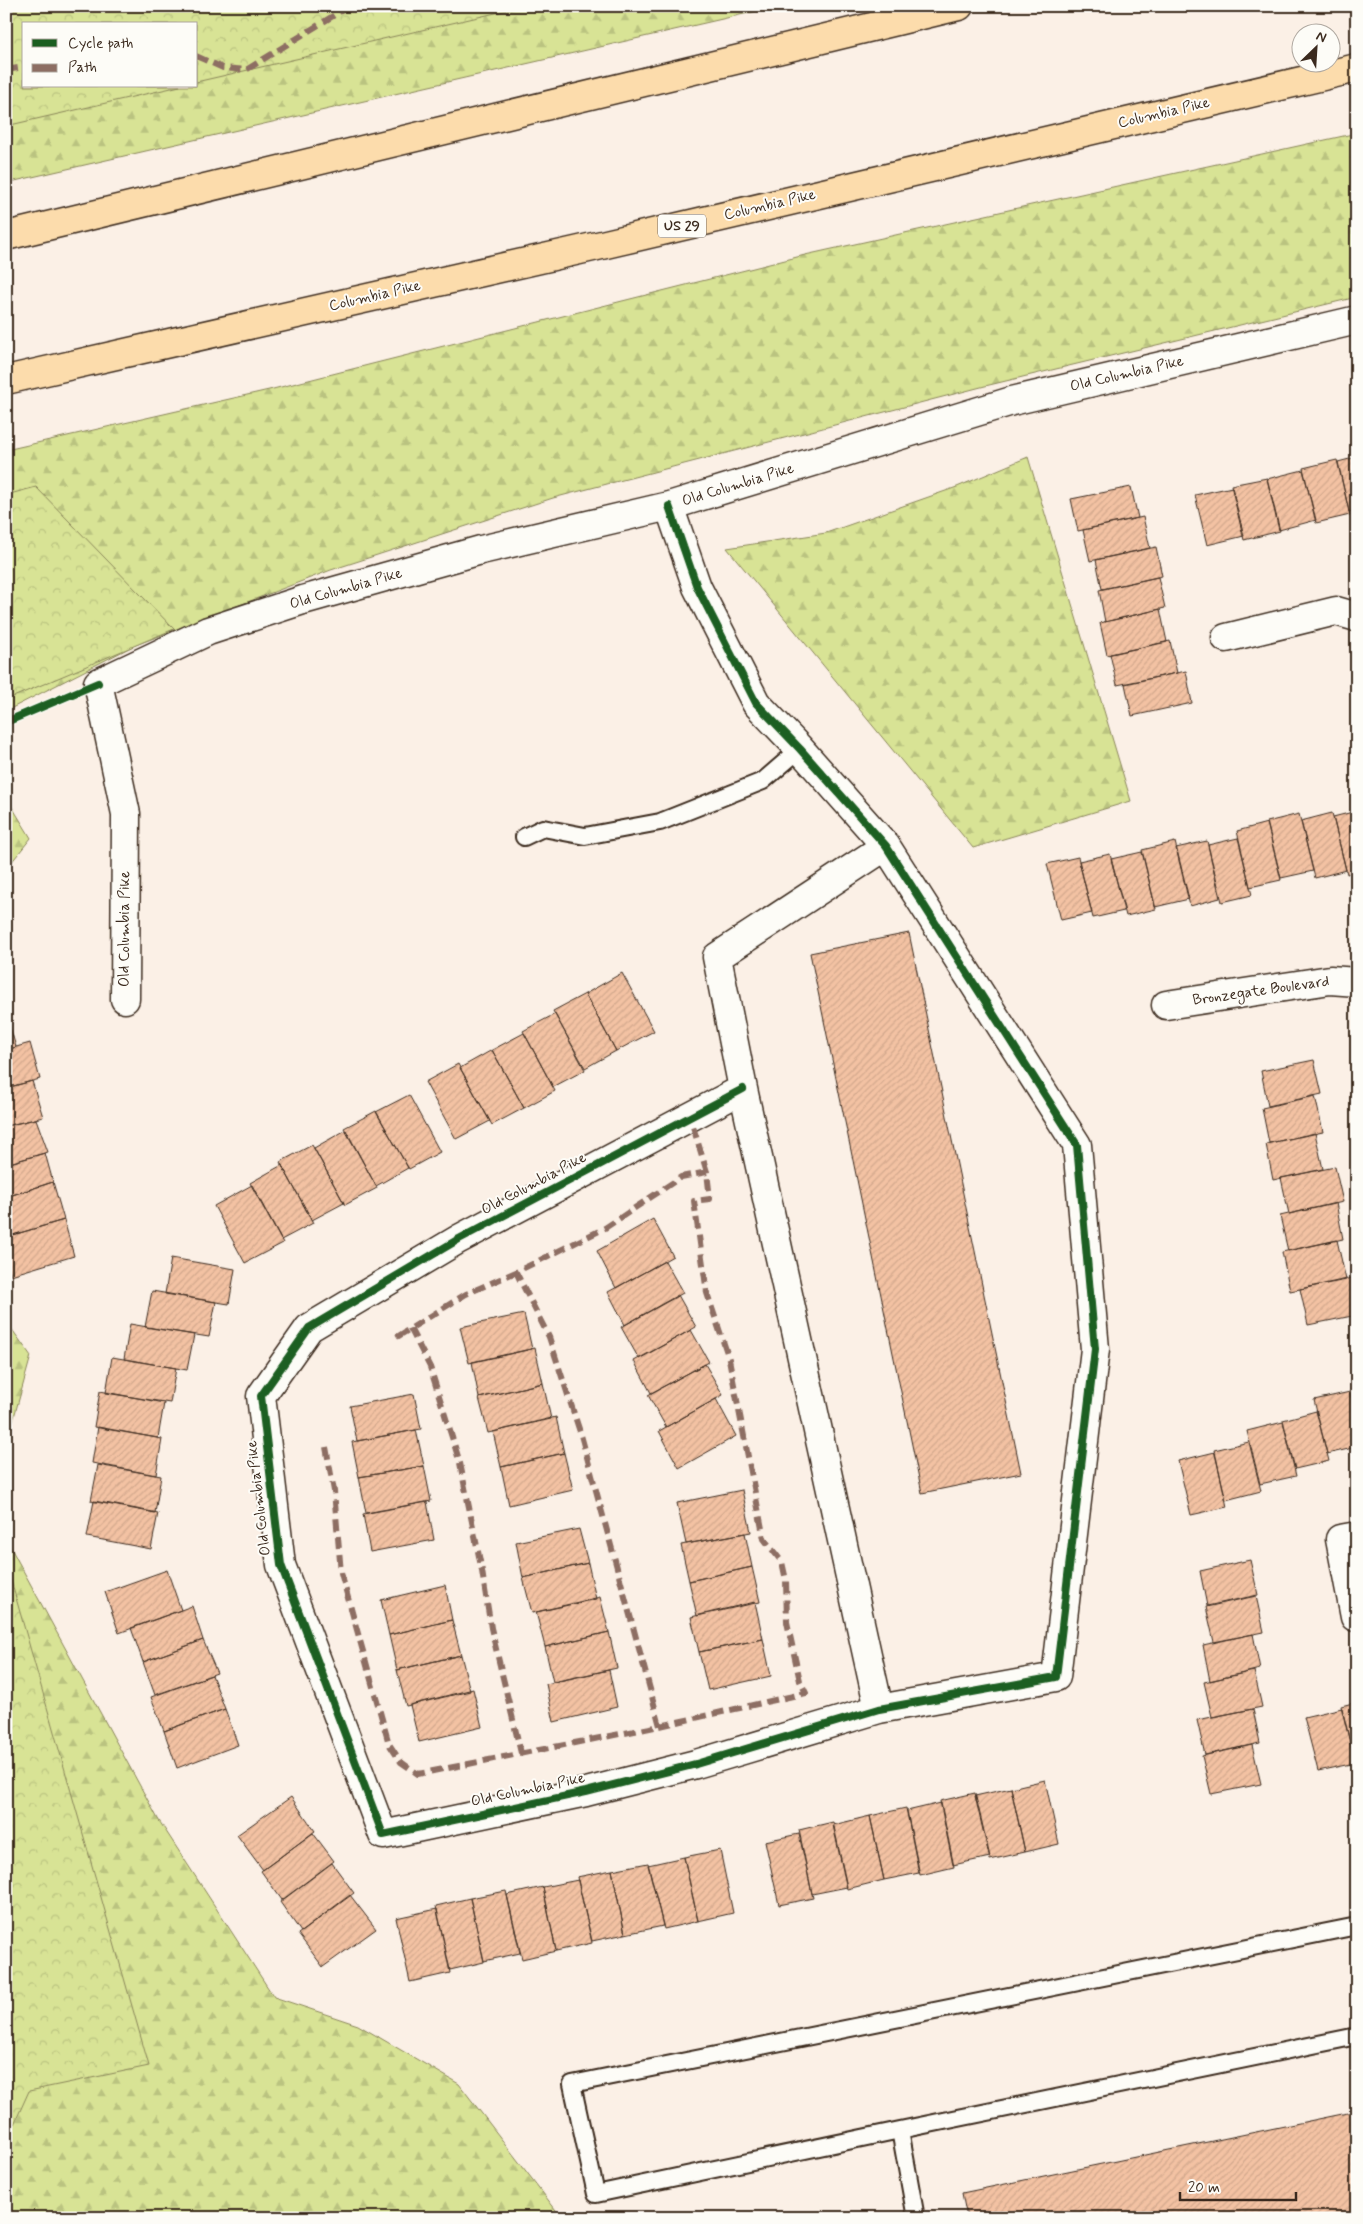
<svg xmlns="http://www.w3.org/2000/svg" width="1363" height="2224" viewBox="0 0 1363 2224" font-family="Mynerve,sans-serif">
<defs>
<pattern id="forest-firs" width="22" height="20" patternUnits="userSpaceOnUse" patternTransform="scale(1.25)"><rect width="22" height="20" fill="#d8e395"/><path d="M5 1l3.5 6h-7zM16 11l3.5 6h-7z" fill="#bac380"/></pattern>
<pattern id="park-crowns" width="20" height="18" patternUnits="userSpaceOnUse" patternTransform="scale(1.25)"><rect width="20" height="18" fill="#d8e395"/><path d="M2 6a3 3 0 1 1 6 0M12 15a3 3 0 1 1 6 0" fill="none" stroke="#bac380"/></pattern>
<pattern id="building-hatch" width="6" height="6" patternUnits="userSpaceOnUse" patternTransform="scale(1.25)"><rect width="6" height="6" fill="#f3c2a3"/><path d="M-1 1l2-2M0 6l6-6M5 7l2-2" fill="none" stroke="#d1a78c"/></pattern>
</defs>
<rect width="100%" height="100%" fill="#fbf0e6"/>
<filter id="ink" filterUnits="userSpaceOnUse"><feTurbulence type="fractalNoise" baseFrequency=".02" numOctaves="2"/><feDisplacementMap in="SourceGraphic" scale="10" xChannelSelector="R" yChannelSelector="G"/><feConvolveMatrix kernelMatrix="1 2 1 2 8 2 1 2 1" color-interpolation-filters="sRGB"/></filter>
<g filter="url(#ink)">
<path fill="url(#forest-firs)" stroke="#8a865a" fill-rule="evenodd" d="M 6,6 L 779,6 L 6,183 ZM 24,24 L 196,24 L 196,86 L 24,86 Z
M 1357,133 L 1357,297 L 985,386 L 553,498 L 331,570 L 133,646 L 6,711 L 6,450 L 269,390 L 805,255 Z
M 1028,457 L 1131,801 L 973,848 L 727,548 L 826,533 L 957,487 Z
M 6,797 L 31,838 L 6,869 Z
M 6,1321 L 31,1356 L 6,1446 Z
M 6,1539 L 158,1819 L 274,1997 L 358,2025 L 459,2084 L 562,2218 L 6,2218 Z"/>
<path fill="url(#park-crowns)" stroke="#8a865a" d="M 6,6 L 526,6 L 196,82 L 196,24 L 24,24 L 24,86 L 180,86 L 6,126 Z
M 36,487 L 174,629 L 6,700 L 6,495 Z
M 6,1563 L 149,2066 L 29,2091 L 6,2142 Z"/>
<path fill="url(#building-hatch)" stroke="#3b2a1e" d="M 1357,457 L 1357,510 L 1349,512 L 1338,462 Z
M 1337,460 L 1350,515 L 1316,523 L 1303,468 Z
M 1303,470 L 1316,520 L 1279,530 L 1267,479 Z
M 1267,478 L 1280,531 L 1244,540 L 1231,485 Z
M 1131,487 L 1138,518 L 1078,531 L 1071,499 Z
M 1232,487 L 1244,536 L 1207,545 L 1195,495 Z
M 1143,517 L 1150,548 L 1090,561 L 1083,530 Z
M 1156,547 L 1162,576 L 1102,589 L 1096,560 Z
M 1158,577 L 1165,608 L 1105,622 L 1099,590 Z
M 1160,609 L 1167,642 L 1107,655 L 1100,623 Z
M 1170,641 L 1177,673 L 1117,685 L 1110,654 Z
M 1186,671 L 1192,703 L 1132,716 L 1125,684 Z
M 1357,811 L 1357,871 L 1347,874 L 1333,817 Z
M 1332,813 L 1346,870 L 1315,878 L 1301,821 Z
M 1299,814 L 1313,871 L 1281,878 L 1267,822 Z
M 1267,823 L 1281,880 L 1250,887 L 1237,831 Z
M 1238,838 L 1252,895 L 1222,902 L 1208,845 Z
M 1207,841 L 1220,898 L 1190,906 L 1176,848 Z
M 1175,842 L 1189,899 L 1155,907 L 1142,850 Z
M 1142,852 L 1156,909 L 1126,916 L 1111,859 Z
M 1110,854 L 1124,911 L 1093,918 L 1079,861 Z
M 1078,857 L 1092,913 L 1061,920 L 1047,864 Z
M 909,933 L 1021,1473 L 922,1493 L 810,953 Z
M 622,973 L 654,1031 L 616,1051 L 585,994 Z
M 585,994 L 616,1051 L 585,1068 L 553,1011 Z
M 6,1014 L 16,1047 L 6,1050 Z
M 555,1014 L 585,1070 L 553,1087 L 523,1031 Z
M 524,1033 L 555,1091 L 524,1108 L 492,1050 Z
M 30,1043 L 40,1079 L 6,1088 L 6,1050 Z
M 492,1050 L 524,1108 L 492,1125 L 460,1068 Z
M 1314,1060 L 1322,1094 L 1268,1106 L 1261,1071 Z
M 458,1064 L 490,1121 L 456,1139 L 425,1082 Z
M 32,1081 L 43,1117 L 6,1126 L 6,1088 Z
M 409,1095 L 440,1152 L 409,1169 L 376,1112 Z
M 1315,1096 L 1323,1132 L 1269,1143 L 1262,1108 Z
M 376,1111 L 408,1168 L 376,1186 L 344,1128 Z
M 36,1119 L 48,1152 L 6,1164 L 6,1126 Z
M 346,1130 L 377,1188 L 345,1205 L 314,1148 Z
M 1315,1133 L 1323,1169 L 1273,1180 L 1266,1144 Z
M 312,1145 L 344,1203 L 312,1220 L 280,1162 Z
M 45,1153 L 53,1182 L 6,1197 L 6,1164 Z
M 282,1165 L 313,1223 L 281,1240 L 250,1183 Z
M 1335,1167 L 1343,1202 L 1289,1214 L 1281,1178 Z
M 53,1182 L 64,1220 L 6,1237 L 6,1197 Z
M 252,1185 L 283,1243 L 245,1263 L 214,1206 Z
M 1336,1203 L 1343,1239 L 1288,1251 L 1280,1216 Z
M 653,1219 L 673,1256 L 616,1288 L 597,1251 Z
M 64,1220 L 74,1256 L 11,1275 L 6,1258 L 6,1237 Z
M 1337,1240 L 1346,1280 L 1290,1291 L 1282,1252 Z
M 171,1258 L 235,1269 L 229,1304 L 165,1294 Z
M 665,1261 L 683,1293 L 625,1325 L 608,1292 Z
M 1352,1278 L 1357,1301 L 1357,1315 L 1308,1325 L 1300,1289 Z
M 152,1291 L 216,1302 L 209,1337 L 145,1327 Z
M 678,1295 L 696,1327 L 639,1359 L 621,1327 Z
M 524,1314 L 532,1349 L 469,1363 L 460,1327 Z
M 130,1324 L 194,1335 L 187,1370 L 124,1359 Z
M 691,1330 L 709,1362 L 651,1393 L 634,1361 Z
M 535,1348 L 543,1383 L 479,1398 L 472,1362 Z
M 112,1357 L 176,1368 L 170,1403 L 106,1393 Z
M 705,1364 L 723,1395 L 666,1427 L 648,1395 Z
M 543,1383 L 551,1419 L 488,1433 L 479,1398 Z
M 100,1391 L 164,1403 L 158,1438 L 94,1427 Z
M 1350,1392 L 1357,1422 L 1357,1447 L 1327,1454 L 1314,1400 Z
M 414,1394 L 421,1429 L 357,1441 L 350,1406 Z
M 1357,1395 L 1357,1422 L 1351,1396 Z
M 716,1399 L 736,1436 L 679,1468 L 659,1431 Z
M 1316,1411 L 1329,1461 L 1295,1469 L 1283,1420 Z
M 556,1417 L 564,1453 L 501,1467 L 493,1432 Z
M 1283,1422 L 1296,1476 L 1260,1484 L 1247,1431 Z
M 98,1427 L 162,1439 L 156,1475 L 92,1463 Z
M 416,1430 L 424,1466 L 359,1477 L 352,1442 Z
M 1249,1442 L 1261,1491 L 1226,1500 L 1214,1450 Z
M 1215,1452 L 1227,1507 L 1191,1515 L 1178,1461 Z
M 564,1453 L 573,1490 L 509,1505 L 501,1467 Z
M 98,1465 L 161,1476 L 155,1513 L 91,1501 Z
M 424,1466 L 431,1501 L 366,1513 L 359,1477 Z
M 742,1490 L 751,1532 L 686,1544 L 677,1503 Z
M 94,1501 L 158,1513 L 151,1549 L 87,1537 Z
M 427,1502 L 434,1540 L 370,1552 L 363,1514 Z
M 579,1529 L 588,1563 L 523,1578 L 516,1542 Z
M 745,1533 L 752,1567 L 689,1581 L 681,1545 Z
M 1250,1560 L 1258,1595 L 1207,1606 L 1200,1571 Z
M 588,1563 L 596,1599 L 532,1613 L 523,1578 Z
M 752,1567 L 760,1602 L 697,1616 L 689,1581 Z
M 167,1570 L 181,1610 L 119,1633 L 105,1592 Z
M 445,1585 L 452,1620 L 389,1635 L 381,1600 Z
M 1256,1596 L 1264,1632 L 1214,1642 L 1206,1607 Z
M 600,1597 L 609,1632 L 545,1647 L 536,1612 Z
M 755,1602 L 763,1639 L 699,1652 L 691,1617 Z
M 192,1606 L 203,1640 L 143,1662 L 131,1628 Z
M 452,1620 L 461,1655 L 397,1670 L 389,1635 Z
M 609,1632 L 617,1668 L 553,1682 L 545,1647 Z
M 1253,1634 L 1260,1669 L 1210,1681 L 1203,1645 Z
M 763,1639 L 771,1676 L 708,1690 L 699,1652 Z
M 203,1640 L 217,1673 L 155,1695 L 143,1662 Z
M 461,1655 L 470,1691 L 406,1706 L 397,1670 Z
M 609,1670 L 617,1707 L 554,1722 L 546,1684 Z
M 1254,1671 L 1262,1707 L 1212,1717 L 1204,1682 Z
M 212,1675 L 225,1709 L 164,1731 L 151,1697 Z
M 473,1689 L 482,1727 L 419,1742 L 410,1705 Z
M 1357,1702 L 1357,1754 L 1353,1755 L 1341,1706 Z
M 1342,1708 L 1355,1763 L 1318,1771 L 1304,1717 Z
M 225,1709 L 238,1745 L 177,1768 L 164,1731 Z
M 1253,1709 L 1260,1743 L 1205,1755 L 1197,1720 Z
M 1252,1745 L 1261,1784 L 1211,1794 L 1202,1756 Z
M 1045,1780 L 1059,1844 L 1025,1852 L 1011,1788 Z
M 1011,1788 L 1025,1852 L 990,1860 L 975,1796 Z
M 975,1793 L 990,1857 L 953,1865 L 940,1801 Z
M 291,1797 L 315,1831 L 263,1870 L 237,1835 Z
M 941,1803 L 954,1867 L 920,1875 L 907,1811 Z
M 906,1808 L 919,1873 L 884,1880 L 870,1816 Z
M 870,1816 L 884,1880 L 847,1889 L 833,1825 Z
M 833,1822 L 847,1887 L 812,1894 L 799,1830 Z
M 313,1833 L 334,1861 L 282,1900 L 261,1871 Z
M 799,1834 L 813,1898 L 779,1905 L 765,1841 Z
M 720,1850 L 733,1913 L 698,1921 L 684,1857 Z
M 684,1857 L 698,1921 L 664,1929 L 648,1865 Z
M 332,1863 L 354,1893 L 301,1932 L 280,1902 Z
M 648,1863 L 663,1926 L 625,1934 L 612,1870 Z
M 612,1870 L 625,1934 L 592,1941 L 577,1877 Z
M 578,1880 L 592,1943 L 556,1951 L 543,1887 Z
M 543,1887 L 556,1951 L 522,1959 L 507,1895 Z
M 506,1891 L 520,1953 L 484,1961 L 470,1898 Z
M 350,1895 L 376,1929 L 323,1967 L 298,1934 Z
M 470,1898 L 484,1962 L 450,1970 L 436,1906 Z
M 437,1909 L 450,1973 L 410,1982 L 396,1918 Z
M 1357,2111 L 1357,2218 L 967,2218 L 962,2193 Z"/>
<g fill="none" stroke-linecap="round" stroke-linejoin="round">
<g stroke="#3b2a1e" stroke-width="20">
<path id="lane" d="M 524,837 L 543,828 L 585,836 L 660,822 L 763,781 L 800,749
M 900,2130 L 1357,2036
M 916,2218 L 900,2130 L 596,2194 L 572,2084 L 1357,1926"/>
</g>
<g stroke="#3b2a1e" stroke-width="31">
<path id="street" d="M 669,506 L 697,587 L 756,703 L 800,749 L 886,846 L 1077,1145 L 1095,1349 L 1056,1677 L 879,1709 L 696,1764 L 586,1792 L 383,1835 L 281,1565 L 261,1396 L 309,1328 L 459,1239 L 743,1089
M 1226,638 L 1336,611 L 1357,617
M 125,999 L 126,814 L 98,683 L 208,631 L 303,600 L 481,550 L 669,506 L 1012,401 L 1357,320
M 1166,1005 L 1330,980 L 1357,982
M 1357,1536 L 1340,1539 L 1355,1617 L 1357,1616
M 879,1709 L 743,1089 L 717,957 L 886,846"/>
</g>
<g stroke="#3b2a1e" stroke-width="31">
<path id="highway" d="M 6,236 L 959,6
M 6,380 L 593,247 L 1357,68"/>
</g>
<use href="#lane" stroke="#fdfcf7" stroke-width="16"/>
<use href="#street" stroke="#fdfcf7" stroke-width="28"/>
<use href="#highway" stroke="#fcdcac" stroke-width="28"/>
<path stroke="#8d6e63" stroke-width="6" stroke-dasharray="12 6" stroke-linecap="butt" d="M 196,56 L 223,68 L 246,70 L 341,11 L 345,6
M 6,70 L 24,67
M 410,1328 L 430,1367 L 460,1463 L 482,1571 L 491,1628 L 521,1753
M 397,1337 L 466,1294 L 516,1272 L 605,1228 L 681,1177 L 707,1172
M 326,1447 L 334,1491 L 341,1573 L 389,1744 L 401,1762 L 418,1774 L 660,1726 L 581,1435 L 549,1337 L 516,1272
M 660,1726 L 806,1693 L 800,1681 L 787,1622 L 786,1580 L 782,1562 L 764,1539 L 729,1359 L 707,1293 L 694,1201 L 710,1199 L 707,1172 L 690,1117"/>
<g stroke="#fdfcf7" stroke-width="11">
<path id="cycleway" d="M 669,506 L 697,587 L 756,703 L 800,749 L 886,846 L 1077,1145 L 1095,1349 L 1056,1677 L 879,1709 L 696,1764 L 586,1792 L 383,1835 L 281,1565 L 261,1396 L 309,1328 L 459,1239 L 743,1089
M 6,722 L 98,683"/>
</g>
<use href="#cycleway" stroke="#1b5e20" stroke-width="8"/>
</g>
</g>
<g text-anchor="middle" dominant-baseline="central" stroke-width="4" stroke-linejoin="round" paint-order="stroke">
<rect fill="#fdfcf7" stroke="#75695f" stroke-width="1" x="658" y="214.5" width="48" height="23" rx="4"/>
<g font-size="14" font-weight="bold" fill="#3b2a1e">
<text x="682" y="226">US 29</text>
</g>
<g font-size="15" fill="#3b2a1e" stroke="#fdfcf7">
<text transform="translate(1164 113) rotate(-13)">Columbia Pike</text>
<text transform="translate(770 205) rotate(-13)">Columbia Pike</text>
<text transform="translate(375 296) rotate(-13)">Columbia Pike</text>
<text transform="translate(1127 374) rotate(-13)">Old Columbia Pike</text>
<text transform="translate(738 485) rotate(-17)">Old Columbia Pike</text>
<text transform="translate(346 589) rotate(-16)">Old Columbia Pike</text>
<text transform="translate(125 929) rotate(-90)">Old Columbia Pike</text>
<text transform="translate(1261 991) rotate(-8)">Bronzegate Boulevard</text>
<text transform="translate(534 1184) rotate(-28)">Old Columbia Pike</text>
<text transform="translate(259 1498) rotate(-97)">Old Columbia Pike</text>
<text transform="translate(528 1790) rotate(-12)">Old Columbia Pike</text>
</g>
</g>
<rect width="1363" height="2224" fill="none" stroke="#fdfcf7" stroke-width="25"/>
<rect x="12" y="12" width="1338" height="2199" fill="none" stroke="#3b2a1e" stroke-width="2" filter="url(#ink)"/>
<rect x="22" y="22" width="175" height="65" fill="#fdfcf7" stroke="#afa8a0"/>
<rect x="32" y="39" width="25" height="8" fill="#1b5e20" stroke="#afa8a0"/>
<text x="68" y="48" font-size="15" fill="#3b2a1e">Cycle path</text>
<rect x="32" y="64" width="25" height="8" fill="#8d6e63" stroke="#afa8a0"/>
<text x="68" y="72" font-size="15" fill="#3b2a1e">Path</text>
<g transform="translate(1316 48) rotate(25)"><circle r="24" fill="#fdfcf7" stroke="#afa8a0"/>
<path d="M0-4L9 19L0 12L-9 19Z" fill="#3b2a1e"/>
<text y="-8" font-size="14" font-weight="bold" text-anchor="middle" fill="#3b2a1e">N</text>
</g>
<path d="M1180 2192v8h116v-8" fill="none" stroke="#3b2a1e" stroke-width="2.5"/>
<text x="1188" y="2192" font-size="15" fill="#3b2a1e" stroke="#fdfcf7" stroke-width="4" paint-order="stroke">20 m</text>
</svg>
